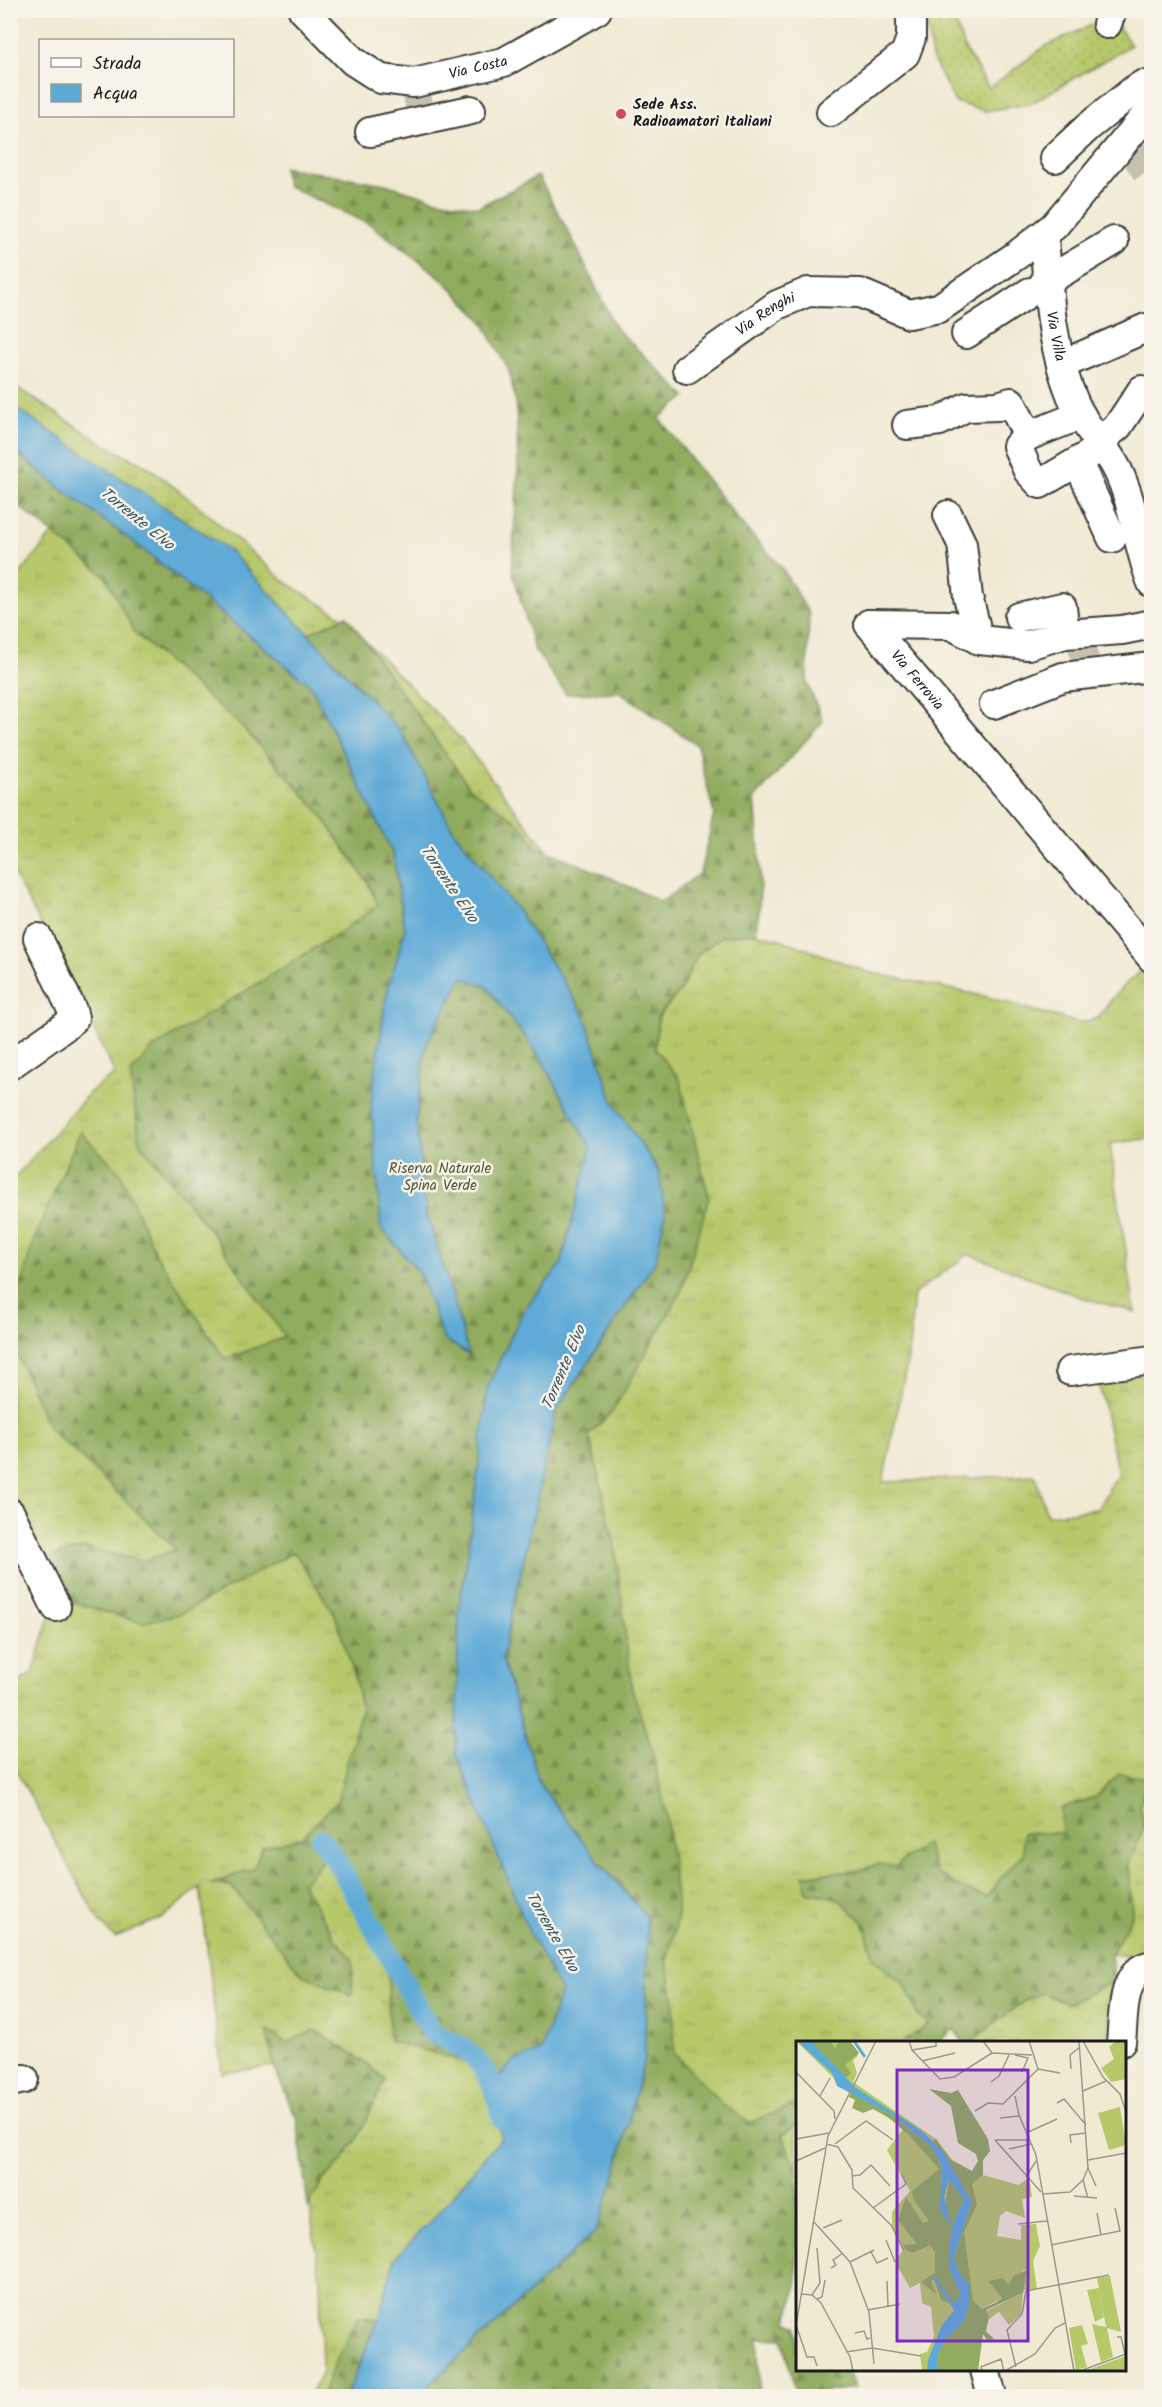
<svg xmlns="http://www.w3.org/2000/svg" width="1162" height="2407" viewBox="0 0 1162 2407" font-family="Kalam,sans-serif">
<defs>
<pattern id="grass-tufts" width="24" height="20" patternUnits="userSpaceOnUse" patternTransform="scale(1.5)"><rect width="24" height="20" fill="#b7c86b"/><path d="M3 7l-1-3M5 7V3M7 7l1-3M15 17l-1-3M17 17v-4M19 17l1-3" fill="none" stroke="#9dab5c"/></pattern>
<pattern id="forest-firs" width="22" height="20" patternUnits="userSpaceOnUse" patternTransform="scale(1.5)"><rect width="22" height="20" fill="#91ac5f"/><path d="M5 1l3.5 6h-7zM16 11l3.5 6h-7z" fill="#768b4e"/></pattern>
<pattern id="garden-dots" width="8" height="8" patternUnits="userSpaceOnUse" patternTransform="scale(1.5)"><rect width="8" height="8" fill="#b7c86b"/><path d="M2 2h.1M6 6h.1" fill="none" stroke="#9dab5c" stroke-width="1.8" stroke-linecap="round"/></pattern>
</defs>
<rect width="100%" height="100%" fill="#f7f3e8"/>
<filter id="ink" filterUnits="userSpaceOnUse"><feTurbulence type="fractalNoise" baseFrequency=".0167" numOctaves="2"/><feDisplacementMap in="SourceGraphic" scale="12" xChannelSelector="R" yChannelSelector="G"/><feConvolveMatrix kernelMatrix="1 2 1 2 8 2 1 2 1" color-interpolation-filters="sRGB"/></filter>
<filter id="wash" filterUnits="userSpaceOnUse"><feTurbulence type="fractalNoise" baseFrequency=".008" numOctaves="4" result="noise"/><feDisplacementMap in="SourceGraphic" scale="24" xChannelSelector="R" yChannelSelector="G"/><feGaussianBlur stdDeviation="1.35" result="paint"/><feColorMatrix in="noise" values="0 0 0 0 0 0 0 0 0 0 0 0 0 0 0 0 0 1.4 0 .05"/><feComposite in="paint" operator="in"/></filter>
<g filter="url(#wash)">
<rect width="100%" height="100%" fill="#f0ead3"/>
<path fill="url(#grass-tufts)" stroke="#6a7244" stroke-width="1.5" fill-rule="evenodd" d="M 11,384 L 105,445 L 150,468 L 202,509 L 284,581 L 342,617 L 460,738 L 570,880 L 656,1034 L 659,1016 L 680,991 L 698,954 L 722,936 L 756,933 L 780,939 L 868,972 L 984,996 L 1079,1023 L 1098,1018 C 1112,998 1125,981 1147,968 L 1151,973 L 1151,1138 L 1110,1144 L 1135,1312 L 1083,1298 L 969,1254 L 914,1294 L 908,1358 L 883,1482 L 1035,1475 L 1047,1515 L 1097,1509 L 1118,1474 L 1097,1374 L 1151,1370 L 1151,1956 L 1141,1958 L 1111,1954 L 1132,1916 L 1129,1863 L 1144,1827 L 1140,1805 L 1148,1779 L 1119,1774 L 1096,1797 L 1075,1803 L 1062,1833 L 1023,1854 L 1006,1872 L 987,1897 L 960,1888 L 936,1872 L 906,1858 L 895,1867 L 879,1864 L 856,1871 L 804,1875 L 807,1892 L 836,1897 L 863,1921 L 874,1958 L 906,1986 L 917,2014 L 929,2024 L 904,2042 L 798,2042 L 797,2104 L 749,2124 L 721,2103 L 694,2076 L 736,2396 L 310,2396 L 322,2372 L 320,2280 L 295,2100 L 275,2066 L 222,2073 L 200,1887 L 164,1917 L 115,1938 L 99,1921 L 11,1761 L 11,1687 L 33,1673 L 55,1599 L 11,1510 L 11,1182 L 91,1091 L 115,1074 L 62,964 L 11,869 L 11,585 L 64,519 L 11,485 ZM 594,1461 L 615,1546 L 629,1670 Z
M 1114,1981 L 1108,2042 L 970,2042 L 1026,2000 L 1043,1993 L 1067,2004 Z
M 797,2124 L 797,2173 L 782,2135 Z"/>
<path fill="url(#forest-firs)" stroke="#56643e" stroke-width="1.5" d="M 283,167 L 385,184 L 437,200 L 478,207 L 538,176 L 575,244 L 615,327 L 686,397 L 659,418 L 740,522 L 782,568 L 809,614 L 807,682 L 823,721 L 755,798 C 758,842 764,889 756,933 L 722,936 L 698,954 L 680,991 L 658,1016 L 655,1048 L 680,1080 L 709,1198 L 681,1292 L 613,1411 L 589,1435 L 615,1546 L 632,1689 L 652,1750 L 666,1813 L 678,1916 L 667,1960 L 674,2001 L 674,2053 L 721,2103 L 749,2123 L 797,2104 L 797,2124 L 782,2135 L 798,2174 L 797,2286 L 787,2321 L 797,2326 L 798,2370 L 847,2370 L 855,2388 L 796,2396 L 783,2339 L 758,2338 L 759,2396 L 423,2396 L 429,2385 L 596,2231 L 614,2179 L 645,2057 L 647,1917 L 599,1862 L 540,1785 L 502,1658 L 556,1411 L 613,1326 L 659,1171 L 614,1104 L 584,1014 L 520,914 L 453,830 L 402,733 L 307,634 L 347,616 L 470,788 L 519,823 L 537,847 L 609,877 L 661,902 L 700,873 L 714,814 L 697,745 L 620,692 L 566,694 L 534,649 L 512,569 L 518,469 L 516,403 L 509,371 L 481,319 L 440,277 L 371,225 L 287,186 Z
M 10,447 L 63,490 L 139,546 L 311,686 L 393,854 L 405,930 L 386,997 L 381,1228 L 419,1272 L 443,1338 L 469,1355 L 451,1291 L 426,1212 L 416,1119 L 426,1044 L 462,977 L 486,986 L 539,1055 L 591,1148 L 561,1265 L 523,1311 L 467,1561 L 459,1607 L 459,1656 L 561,1991 L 541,2051 L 513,2062 L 494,2082 L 460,2060 L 389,2041 L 388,1971 L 358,1907 L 326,1857 L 302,1883 L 335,1939 L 353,1959 L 352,1995 L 302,1975 L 231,1886 L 211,1884 L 254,1868 L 262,1847 L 301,1838 L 337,1802 L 361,1710 L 355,1677 L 335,1615 L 294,1552 L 180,1614 L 141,1623 L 73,1602 L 47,1558 L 84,1548 L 143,1561 L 176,1550 L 83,1459 L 49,1429 L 11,1340 L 11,1320 L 34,1239 L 80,1132 L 120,1172 L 155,1253 L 225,1359 L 285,1337 L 212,1233 L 140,1144 L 130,1074 L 153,1048 L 336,935 L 378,905 L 367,881 L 317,809 L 241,726 L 135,633 L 105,576 L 11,500 Z
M 1119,1774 L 1148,1778 L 1140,1805 L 1144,1827 L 1129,1863 L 1132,1916 L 1111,1954 L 1114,1981 L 1067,2004 L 1043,1993 L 1026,2000 L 970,2042 L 963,2042 L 954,2029 L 939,2042 L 904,2042 L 929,2024 L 917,2014 L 906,1986 L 874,1958 L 863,1921 L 836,1897 L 807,1892 L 804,1875 L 856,1871 L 879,1864 L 895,1867 L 926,1843 L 936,1872 L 960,1888 L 987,1897 L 1006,1872 L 1023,1854 L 1023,1833 L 1062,1833 L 1061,1808 L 1096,1797 Z
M 266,2030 L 286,2043 L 315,2030 L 355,2055 L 385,2079 L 359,2136 L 337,2167 L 323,2180 L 308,2207 L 297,2119 L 276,2073 Z
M 358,2317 L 379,2319 L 346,2396 L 322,2396 L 335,2362 Z"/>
<path fill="url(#garden-dots)" stroke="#6a7244" stroke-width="1.5" d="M 925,11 L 951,11 L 965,49 L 989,88 L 1044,47 L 1111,16 L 1131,45 L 1030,104 L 985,111 L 955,102 L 932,58 Z"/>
<path fill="#5eaad7" stroke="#3d637a" stroke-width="1.5" d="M 11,405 L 229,550 L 402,733 L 453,830 L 520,914 L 584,1014 L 614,1104 L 659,1171 L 665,1216 L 656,1260 L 556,1411 L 502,1658 L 540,1785 L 599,1862 L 647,1917 L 645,2057 L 614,2179 L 596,2231 L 429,2385 L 423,2396 L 346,2396 L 379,2319 L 394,2259 L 439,2212 L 501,2138 L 494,2082 L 513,2062 L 541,2051 L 561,1991 L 530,1934 L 456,1754 L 459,1607 L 467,1561 L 488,1386 L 523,1311 L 561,1265 L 591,1148 L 539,1055 L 486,986 L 462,978 L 426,1044 L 416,1119 L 426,1212 L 451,1291 L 469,1355 L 443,1338 L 419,1272 L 381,1228 L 371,1102 L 386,997 L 405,929 L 393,854 L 311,686 L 139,546 L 63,490 L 11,447 Z"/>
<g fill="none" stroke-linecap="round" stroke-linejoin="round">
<path stroke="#5eaad7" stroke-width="21" d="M 321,1840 L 336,1860 L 432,2033 C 481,2053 490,2070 503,2120"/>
</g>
</g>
<g filter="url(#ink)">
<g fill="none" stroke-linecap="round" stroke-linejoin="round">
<path stroke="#c6c1ae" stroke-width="28" stroke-dasharray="28 14" stroke-linecap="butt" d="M 416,90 L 420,110
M 1131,149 L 1152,181
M 1080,639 L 1086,664"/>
<g stroke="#3c3b37" stroke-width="32">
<g id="minor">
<path id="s1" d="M 303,10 L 353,61 L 381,79 L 414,83 L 504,62 L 597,10"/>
<path d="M 1107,24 L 1112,10"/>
<path d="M 831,112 L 905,54 L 911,38 L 911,10"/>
<path d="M 370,132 L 471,110"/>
<path d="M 1055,158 L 1088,127 L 1134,90 L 1142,85"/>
<path id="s2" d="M 1044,235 C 1048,291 1051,351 1075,404 C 1085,428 1106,447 1117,469 C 1135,505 1137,546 1152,583"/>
<path d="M 1044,283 L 1114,241"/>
<path d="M 966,334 L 1030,292"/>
<path d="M 1061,365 L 1146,328"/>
<path id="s3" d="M 687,369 L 777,305 L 808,292 L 860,293 L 909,314 L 939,308 L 1017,255 L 1054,226 L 1152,108"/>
<path d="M 907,425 L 940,421 L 966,407 L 998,406 L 1011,402 L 1028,436 L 1081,415"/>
<path d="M 1028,436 L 1017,446 L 1028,471 L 1040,484 L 1102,447"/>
<path d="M 1099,442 L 1118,426 L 1142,390"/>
<path d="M 1078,462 L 1112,538"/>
<path d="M 948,515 L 962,544 L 968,597 L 979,640"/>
<path d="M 1019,617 L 1062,607 L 1065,634"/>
<path id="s4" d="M 869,624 L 1152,958"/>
<path d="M 869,624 L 951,625 L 979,640 L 1028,645 L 1065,634 L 1122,630 L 1152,624"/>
<path d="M 994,704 L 1063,677 L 1152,667"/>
<path d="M 10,1065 L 67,1025 L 74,1018 L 72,1010 L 38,938"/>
<path d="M 1070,1371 L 1152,1360"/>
<path d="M 10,1513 L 56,1607"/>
<path d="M 1121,2042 C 1124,2018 1120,1970 1152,1965"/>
<path d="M 10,2082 L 24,2079"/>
<path d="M 985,2370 L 992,2396"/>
</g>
</g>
<use href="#minor" stroke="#fff" stroke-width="28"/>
</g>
</g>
<circle fill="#d1495b" stroke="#f7f3e8" stroke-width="2" cx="621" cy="114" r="6"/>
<g text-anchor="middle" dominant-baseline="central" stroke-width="5" stroke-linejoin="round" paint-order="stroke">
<g font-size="15" fill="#1c1c1c" stroke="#f7f3e8">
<text stroke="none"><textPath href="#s1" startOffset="204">Via Costa</textPath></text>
<text stroke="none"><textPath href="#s3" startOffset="96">Via Renghi</textPath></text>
<text stroke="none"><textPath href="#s2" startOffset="102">Via Villa</textPath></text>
<text stroke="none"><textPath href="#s4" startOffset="74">Via Ferrovia</textPath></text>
</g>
<g font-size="15" font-weight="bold" fill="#1c1c1c" stroke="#f7f3e8" text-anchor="start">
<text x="633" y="105">Sede Ass.<tspan x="633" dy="17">Radioamatori Italiani</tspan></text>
</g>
<g font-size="15" fill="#525838" stroke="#f7f3e8">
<text x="440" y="1169">Riserva Naturale<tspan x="440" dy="17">Spina Verde</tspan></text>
</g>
<g font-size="16" font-style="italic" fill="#365567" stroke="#f7f3e8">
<text transform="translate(137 519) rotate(39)">Torrente Elvo</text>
<text transform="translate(449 884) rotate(56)">Torrente Elvo</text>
<text transform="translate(564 1368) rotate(-67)">Torrente Elvo</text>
<text transform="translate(552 1932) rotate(60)">Torrente Elvo</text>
</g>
</g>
<g transform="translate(796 2041)">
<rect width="330" height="330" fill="#f0ead3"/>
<path d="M 0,0 L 53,0 L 62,15 L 57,19 L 61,32 L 57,41 L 140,98 L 175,143 L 187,134 L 223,144 L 231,138 L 234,142 L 236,156 L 226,158 L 229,177 L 210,170 L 204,175 L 201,195 L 225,199 L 225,184 L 240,183 L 244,205 L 237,220 L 241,248 L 227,249 L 231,230 L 228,229 L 213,243 L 200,239 L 196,243 L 206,257 L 186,268 L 181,265 L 185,289 L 181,330 L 126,330 L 124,313 L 131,311 L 138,296 L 135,266 L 126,262 L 124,242 L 114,247 L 99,221 L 107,209 L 96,185 L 96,171 L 114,150 L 91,109 L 108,87 L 51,50 ZM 320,0 L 330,0 L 330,38 L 315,41 L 305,27 L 318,18 L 313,6 ZM 314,235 L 325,291 L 311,287 L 317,316 L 305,321 L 296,283 L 310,286 L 301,237 ZM 227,252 L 225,273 L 213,284 L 203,271 L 193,278 L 190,270 ZM 286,284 L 292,303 L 285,305 L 291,326 L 280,329 L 273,287 ZM 330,315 L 330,330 L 289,330 Z" fill="#b7c86b"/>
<path d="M 15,0 L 34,0 L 39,7 L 43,0 L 54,0 L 63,12 L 49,24 L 55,32 L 49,38 ZM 133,48 L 155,52 L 162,49 L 192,98 L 194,110 L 187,119 L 187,134 L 176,143 L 181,164 L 168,191 L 177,260 L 186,268 L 199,262 L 206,257 L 192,240 L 206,237 L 213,243 L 217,235 L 231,229 L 227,252 L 190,269 L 193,276 L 190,290 L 198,298 L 191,299 L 187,293 L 182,330 L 141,329 L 142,314 L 150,298 L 168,280 L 174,261 L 174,245 L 162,230 L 158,216 L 176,161 L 136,100 L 140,98 L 154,118 L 176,130 L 182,120 L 180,113 L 162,102 L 155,65 ZM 55,52 L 98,75 L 136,106 L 146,125 L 145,141 L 149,165 L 153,139 L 168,158 L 156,185 L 153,210 L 153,227 L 165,253 L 157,264 L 145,259 L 138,238 L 135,241 L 141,254 L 125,241 L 139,232 L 139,211 L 134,204 L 117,212 L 110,209 L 107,204 L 121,203 L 102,179 L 110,156 L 127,182 L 133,180 L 117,158 L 116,150 L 143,128 L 113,94 L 93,77 L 77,68 L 67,72 L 56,67 L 59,59 L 53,56 Z" fill="#91ac5f"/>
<path d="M 324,66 L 330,104 L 313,109 L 302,72 ZM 303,247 L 308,276 L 299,281 L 291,249 Z" fill="#b7c86b"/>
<path d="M 1,0 L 15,0 L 59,46 L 127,91 L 147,111 L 176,161 L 158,216 L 162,230 L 174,245 L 174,261 L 168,280 L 150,298 L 142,313 L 141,330 L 131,330 L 132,319 L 146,284 L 158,270 L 157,264 L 165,253 L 153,227 L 153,210 L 156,185 L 168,158 L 153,139 L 148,155 L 154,182 L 151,180 L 144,167 L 146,125 L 136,106 L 98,75 L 41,45 L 36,32 Z" fill="#5eaad7"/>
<path fill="none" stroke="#5eaad7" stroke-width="3" d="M 58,0 L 69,16M 138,236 L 158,266"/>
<path fill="none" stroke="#9b988a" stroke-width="1.5" d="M 113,0 L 116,9 L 144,38 L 158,36 L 196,12M 187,0 L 196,12 L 236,14M 287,0 L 307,36 L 324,53 L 330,71M 116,9 L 140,5 L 140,0M 219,14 L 232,17 L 226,31M 126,20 L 159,12M 242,28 L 264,32M 275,28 L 274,14 L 284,6M 0,31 L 38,70 L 39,78M 195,41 L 203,35 L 213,14M 287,50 L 310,40M 24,55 L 34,37M 219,55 L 223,74 L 240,114 L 278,330M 261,62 L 268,58 L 290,84M 179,70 L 192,62 L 207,63 L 242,28 L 233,0M 204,77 L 223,75M 230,92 L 261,78M 0,98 L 33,92M 199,99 L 245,151M 199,99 L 233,99M 275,102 L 274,94 L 290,92M 30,103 L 42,106 L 56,129 L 57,147 L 95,184 L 108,210M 39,103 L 70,80 L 97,99M 213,108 L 235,103M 292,119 L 330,112M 0,120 L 29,107M 292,127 L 300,145M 56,135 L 64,134 L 75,124 L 94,145M 230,136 L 240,120M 287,139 L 292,157M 247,153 L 274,151 L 287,139 L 292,127 L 283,0M 278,155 L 301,157M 77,167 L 110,143 L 106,134M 301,172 L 305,194M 18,181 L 54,221 L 73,271 L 78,323M 222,183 L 251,180M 27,187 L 46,179M 90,199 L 99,221M 255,204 L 324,190 L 319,167M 75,211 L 81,222 L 92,217M 54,221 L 78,209M 35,227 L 40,224 L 37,219 L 47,212M 91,240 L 92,265M 6,253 L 16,254 L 25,262 L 54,316 L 57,330M 16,254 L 24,242 L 21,207M 21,258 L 26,256 L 29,239M 72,269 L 104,263M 0,284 L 11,316 L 18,316 L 21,325M 0,285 L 32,95 L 80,0M 59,292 L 68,290 L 71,298 L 74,297M 321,296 L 325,296 L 329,313M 50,311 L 76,307 L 125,315M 220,326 L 211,289 L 226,273 L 230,250 L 313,234M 186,330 L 185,326 L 205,318 L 208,330M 209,330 L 239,313 L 259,287 L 269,282M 284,330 L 330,313"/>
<path fill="#7b2cbf" fill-opacity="0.15" stroke="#7b2cbf" stroke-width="3" d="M 101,29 L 232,29 L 232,300 L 101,300 Z"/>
<rect width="330" height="330" fill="none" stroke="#1c1c1c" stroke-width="3"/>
</g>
<rect width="1162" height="2407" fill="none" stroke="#f7f3e8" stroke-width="36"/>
<rect x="39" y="39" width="195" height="78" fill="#f7f3e8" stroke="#9f9d96" stroke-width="1.5"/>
<rect x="51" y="58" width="30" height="9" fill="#ffffff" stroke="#9f9d96" stroke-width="1.5"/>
<text x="93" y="69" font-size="18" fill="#1c1c1c">Strada</text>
<rect x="51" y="84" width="30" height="18" fill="#5eaad7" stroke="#9f9d96" stroke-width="1.5"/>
<text x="93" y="99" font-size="18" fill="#1c1c1c">Acqua</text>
</svg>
